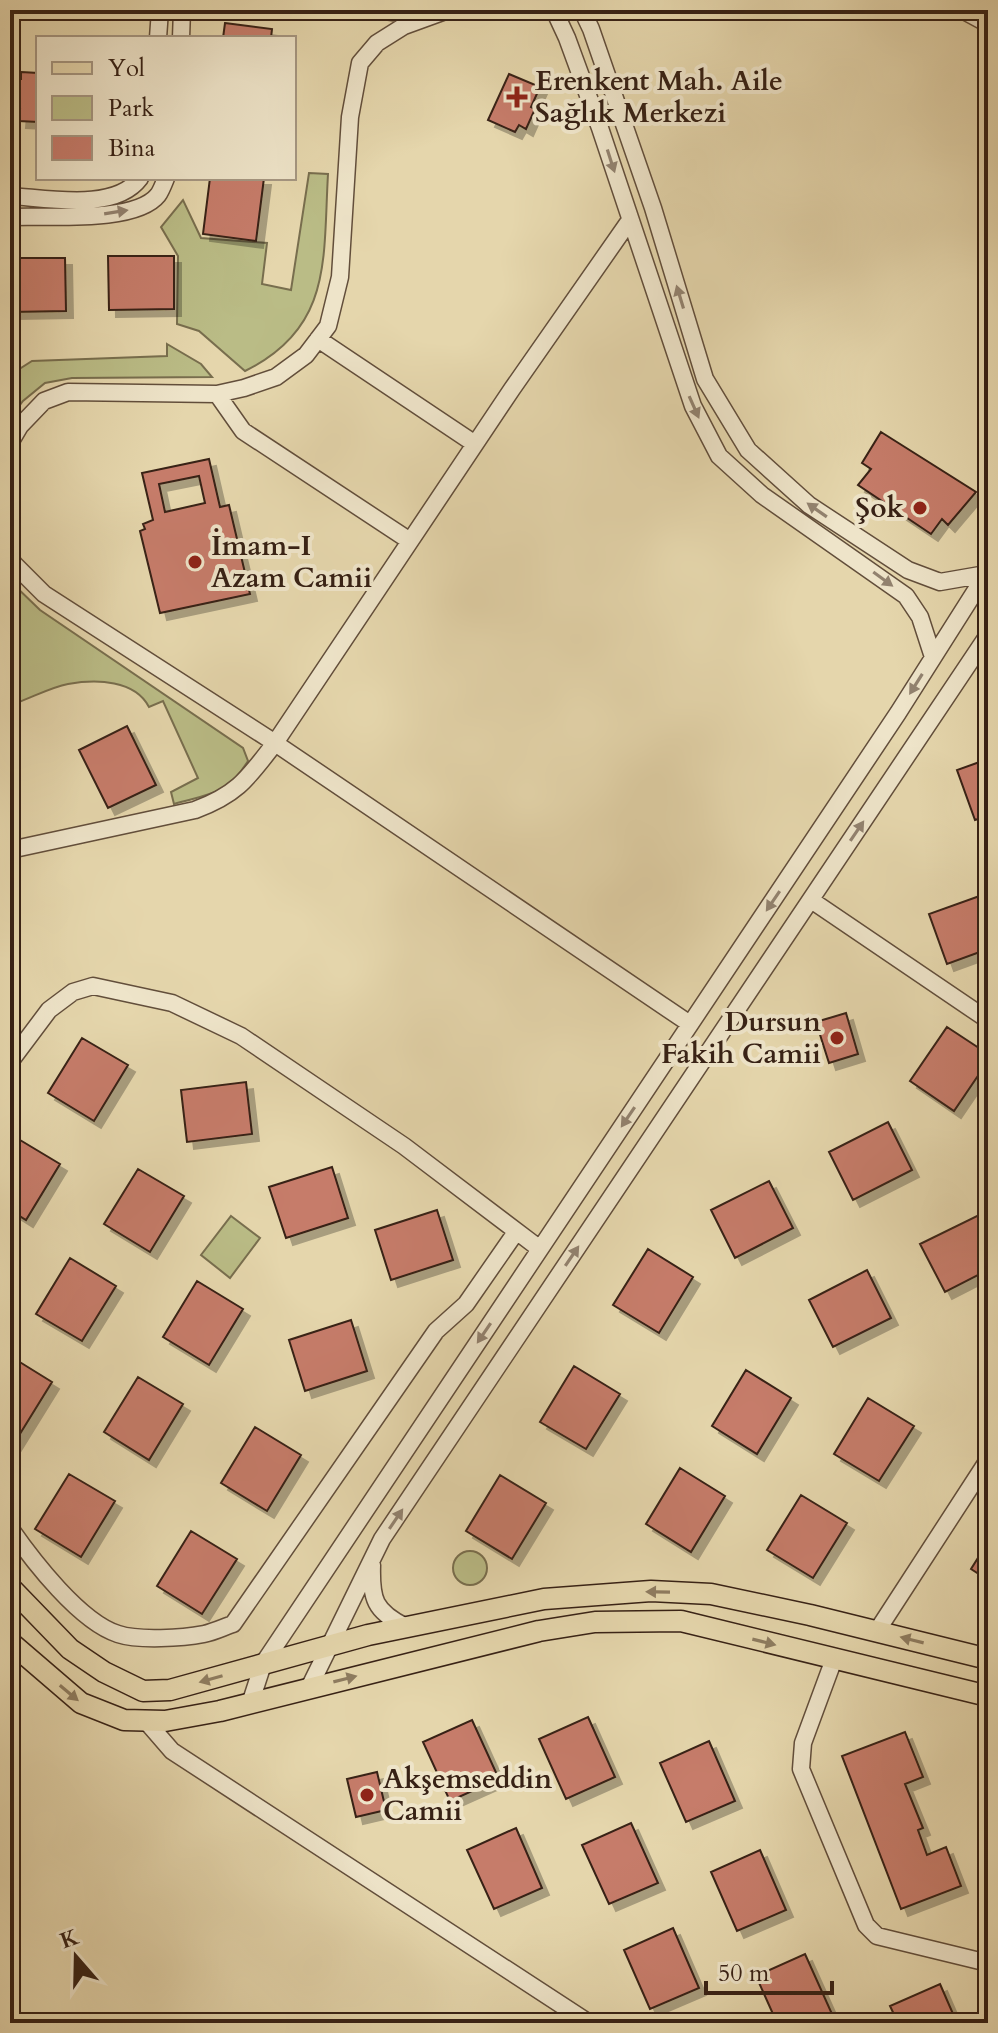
<svg xmlns="http://www.w3.org/2000/svg" width="998" height="2033" viewBox="0 0 998 2033" font-family="Cardo,serif">
<defs>
<filter id="shadow"><feDropShadow dx="7" dy="7" stdDeviation="0" flood-color="#0004"/></filter>
</defs>
<rect width="100%" height="100%" fill="#e5d6ac"/>
<filter id="stains"><feTurbulence type="fractalNoise" baseFrequency=".0025" numOctaves="4"/><feColorMatrix values="0 0 0 0 .2 0 0 0 0 .09 0 0 0 0 .02 0 0 0 .5 -.17"/></filter>
<radialGradient id="worn" r=".72"><stop offset=".6" stop-color="#630" stop-opacity="0"/><stop offset="1" stop-color="#630" stop-opacity=".3"/></radialGradient>
<path fill="#babc86" stroke="#786e4e" stroke-width="2" d="M 309,173 L 328,174 C 323,258 333,328 245,371 L 199,331 L 177,324 L 178,256 L 161,227 L 183,200 L 201,238 L 267,243 L 262,284 L 291,290 Z
M 167,344 L 201,364 L 212,377 L 72,378 L 45,383 L 23,401 L 10,418 L 10,375 L 32,361 L 167,356 Z
M 10,581 L 40,610 L 243,748 L 248,761 C 227,795 209,794 174,804 L 171,792 L 198,778 L 163,701 L 149,707 C 135,680 97,679 68,684 C 52,687 35,696 19,702 L 10,681 Z
M 231,1216 L 260,1238 L 230,1278 L 201,1255 Z
M453 1568a17 17 0 1 1 34 0a17 17 0 1 1-34 0Z"/>
<path fill="#c67b6b" stroke="#372115" stroke-width="2" fill-rule="evenodd" filter="url(#shadow)" d="M 225,23 L 272,29 L 271,38 L 223,38 Z
M 21,72 L 38,73 L 38,122 L 19,121 L 20,109 L 15,109 L 15,79 L 21,79 Z
M 509,74 L 540,87 L 531,107 L 535,109 L 526,129 L 519,125 L 515,132 L 488,120 Z
M 210,178 L 264,178 L 256,241 L 203,234 Z
M 108,256 L 174,256 L 174,309 L 109,310 Z
M 10,258 L 65,258 L 66,311 L 10,312 Z
M 881,432 L 976,492 L 948,525 L 942,519 L 931,534 L 858,485 L 871,469 L 862,463 Z
M 209,459 L 220,507 L 229,505 L 250,594 L 160,613 L 140,531 L 145,529 L 143,524 L 153,520 L 142,473 ZM 199,476 L 205,503 L 165,512 L 159,484 Z
M 127,726 L 156,785 L 108,808 L 79,750 Z
M 988,759 L 988,816 L 975,820 L 957,770 Z
M 988,893 L 988,949 L 947,964 L 929,914 Z
M 846,1013 L 858,1054 L 829,1063 L 816,1022 Z
M 947,1027 L 988,1054 L 988,1061 L 954,1111 L 910,1081 Z
M 82,1038 L 128,1065 L 94,1121 L 48,1093 Z
M 246,1082 L 252,1134 L 187,1142 L 181,1090 Z
M 888,1122 L 912,1170 L 853,1200 L 829,1152 Z
M 15,1137 L 60,1164 L 26,1220 L 10,1210 L 10,1145 Z
M 332,1167 L 348,1218 L 286,1238 L 269,1187 Z
M 138,1169 L 184,1196 L 150,1252 L 104,1224 Z
M 769,1181 L 793,1228 L 735,1258 L 711,1210 Z
M 437,1210 L 453,1260 L 391,1280 L 375,1230 Z
M 979,1215 L 988,1233 L 988,1270 L 945,1292 L 920,1244 Z
M 648,1249 L 693,1277 L 659,1333 L 613,1305 Z
M 70,1258 L 116,1286 L 82,1341 L 36,1314 Z
M 867,1270 L 891,1318 L 833,1347 L 809,1300 Z
M 197,1281 L 243,1309 L 209,1365 L 163,1337 Z
M 351,1320 L 367,1371 L 305,1391 L 289,1340 Z
M 10,1356 L 52,1382 L 10,1450 Z
M 574,1366 L 620,1394 L 586,1449 L 540,1422 Z
M 746,1370 L 791,1398 L 757,1454 L 712,1426 Z
M 138,1377 L 183,1404 L 149,1460 L 104,1432 Z
M 868,1398 L 914,1426 L 879,1481 L 834,1454 Z
M 255,1427 L 301,1455 L 267,1511 L 221,1483 Z
M 680,1468 L 725,1496 L 691,1552 L 646,1524 Z
M 69,1474 L 115,1501 L 81,1557 L 35,1529 Z
M 500,1475 L 546,1503 L 512,1559 L 466,1531 Z
M 801,1495 L 847,1523 L 813,1578 L 767,1550 Z
M 191,1531 L 237,1559 L 202,1614 L 157,1586 Z
M 988,1542 L 988,1580 L 971,1569 Z
M 588,1717 L 615,1777 L 566,1799 L 539,1739 Z
M 472,1720 L 499,1779 L 450,1801 L 423,1742 Z
M 905,1732 L 923,1777 L 905,1784 L 923,1828 L 918,1830 L 927,1855 L 946,1847 L 961,1886 L 901,1909 L 842,1756 Z
M 709,1741 L 735,1801 L 686,1822 L 660,1763 Z
M 377,1772 L 386,1810 L 356,1817 L 347,1779 Z
M 631,1823 L 658,1883 L 609,1904 L 582,1845 Z
M 516,1828 L 542,1888 L 494,1909 L 467,1850 Z
M 760,1850 L 786,1910 L 737,1931 L 711,1872 Z
M 673,1928 L 699,1988 L 650,2009 L 624,1950 Z
M 805,1954 L 832,2014 L 811,2023 L 777,2023 L 756,1976 Z
M 940,1984 L 957,2023 L 898,2023 L 890,2006 Z"/>
<g fill="none" stroke-linecap="round" stroke-linejoin="round">
<g stroke="#624e3b" stroke-width="19">
<path id="minor" d="M 376,10 L 426,16
M 554,10 L 567,38 L 600,128 L 693,406 L 719,456 L 762,495 L 906,596 L 920,617 L 933,657
M 582,10 L 591,29 L 653,208 L 705,379 L 748,450 L 809,505 L 908,570 L 940,582 L 986,574
M 962,10 L 988,24
M 158,38 L 160,10
M 181,38 L 182,10
M 10,196 C 47,198 115,212 140,178
M 10,217 C 45,215 135,224 158,195 C 161,191 164,183 166,178
M 318,339 L 475,444
M 217,394 L 243,431 L 410,541
M 10,443 L 20,426 L 44,401 L 68,392 L 217,394 L 244,388 L 276,377 L 306,355 L 328,326 L 340,277 L 350,117 L 360,63 L 377,43 L 404,26 L 448,10
M 10,554 L 13,563 L 44,594 L 269,739 L 690,1024
M 10,850 L 195,810 C 238,794 248,778 275,743 L 512,389 L 630,220
M 811,900 L 988,1020
M 10,1062 L 49,1010 L 73,992 L 93,986 L 172,1003 L 241,1036 L 404,1146 L 540,1249
M 10,1528 C 33,1561 80,1622 118,1634 C 139,1641 183,1638 204,1634 C 214,1632 224,1627 233,1624 L 436,1331 L 466,1304 L 516,1232
M 372,1565 C 371,1599 374,1611 406,1627
M 877,1631 L 988,1460
M 834,1659 L 803,1743 L 801,1769 L 866,1925 L 877,1936 L 988,1963
M 309,1688 L 382,1539 L 988,635
M 250,1704 L 263,1664 L 898,713 L 988,571
M 146,1721 L 172,1751 L 589,2023"/>
</g>
<g stroke="#372115" stroke-width="23">
<path id="major" d="M 10,1587 L 70,1649 L 104,1672 L 143,1691 L 170,1690 L 368,1635 L 544,1599 L 651,1591 L 711,1594 L 810,1615 L 988,1659
M 10,1642 L 81,1703 L 124,1720 L 165,1721 L 220,1711 L 539,1631 L 595,1622 L 681,1621 L 988,1696"/>
</g>
<use href="#minor" stroke="#eee4c9" stroke-width="16"/>
<use href="#major" stroke="#e5d6ac" stroke-width="20"/>
</g>
<defs><path id="oneway-solid" d="M-6-.8H1V-3.2L6.5 0L1 3.2V.8H-6Z" transform="scale(2)"/></defs>
<g fill="#92826f">
<use href="#oneway-solid" transform="translate(611 161) rotate(72)"/>
<use href="#oneway-solid" transform="translate(116 212) rotate(-9)"/>
<use href="#oneway-solid" transform="translate(680 297) rotate(-107)"/>
<use href="#oneway-solid" transform="translate(694 407) rotate(66)"/>
<use href="#oneway-solid" transform="translate(817 510) rotate(-145)"/>
<use href="#oneway-solid" transform="translate(883 579) rotate(36)"/>
<use href="#oneway-solid" transform="translate(916 684) rotate(122)"/>
<use href="#oneway-solid" transform="translate(857 831) rotate(-56)"/>
<use href="#oneway-solid" transform="translate(773 901) rotate(124)"/>
<use href="#oneway-solid" transform="translate(628 1117) rotate(124)"/>
<use href="#oneway-solid" transform="translate(572 1256) rotate(-56)"/>
<use href="#oneway-solid" transform="translate(484 1333) rotate(124)"/>
<use href="#oneway-solid" transform="translate(396 1519) rotate(-56)"/>
</g>
<g fill="#8e7c60">
<use href="#oneway-solid" transform="translate(658 1592) rotate(-179)"/>
<use href="#oneway-solid" transform="translate(912 1640) rotate(-166)"/>
<use href="#oneway-solid" transform="translate(764 1642) rotate(14)"/>
<use href="#oneway-solid" transform="translate(211 1679) rotate(164)"/>
<use href="#oneway-solid" transform="translate(345 1679) rotate(-14)"/>
<use href="#oneway-solid" transform="translate(69 1693) rotate(40)"/>
</g>
<g fill="#8f2418" stroke="#eee4c9" stroke-width="3">
<path d="M513 85h8v8h8v8h-8v8h-8v-8h-8v-8h8z"/>
<circle cx="920" cy="508" r="8"/>
<circle cx="195" cy="562" r="8"/>
<circle cx="837" cy="1038" r="8"/>
<circle cx="367" cy="1795" r="8"/>
</g>
<g text-anchor="middle" dominant-baseline="central" stroke-width="8" stroke-linejoin="round" paint-order="stroke">
<g font-size="28" font-weight="bold" fill="#372115" stroke="#eee4c9" text-anchor="start">
<text x="535" y="81">Erenkent Mah. Aile<tspan x="535" dy="32">Sağlık Merkezi</tspan></text>
<text x="904" y="508" text-anchor="end">Şok</text>
<text x="211" y="546">İmam-I<tspan x="211" dy="32">Azam Camii</tspan></text>
<text x="821" y="1022" text-anchor="end">Dursun<tspan x="821" dy="32">Fakih Camii</tspan></text>
<text x="383" y="1779">Akşemseddin<tspan x="383" dy="32">Camii</tspan></text>
</g>
</g>
<rect width="998" height="2033" fill="none" stroke="#e5d6ac" stroke-width="40"/>
<rect x="12" y="12" width="974" height="2009" fill="none" stroke="#372115" stroke-width="4"/>
<rect x="20" y="20" width="958" height="1993" fill="none" stroke="#372115" stroke-width="2"/>
<rect x="36" y="36" width="260" height="144" fill="#eee4c9" stroke="#a59681" stroke-width="2"/>
<rect x="52" y="62" width="40" height="12" fill="#e5d6ac" stroke="#a59681" stroke-width="2"/>
<text x="108" y="76" font-size="24" fill="#372115">Yol</text>
<rect x="52" y="96" width="40" height="24" fill="#babc86" stroke="#a59681" stroke-width="2"/>
<text x="108" y="116" font-size="24" fill="#372115">Park</text>
<rect x="52" y="136" width="40" height="24" fill="#c67b6b" stroke="#a59681" stroke-width="2"/>
<text x="108" y="156" font-size="24" fill="#372115">Bina</text>
<g transform="translate(76 1957) rotate(340)" stroke="#eee4c9" stroke-width="6" paint-order="stroke">
<path d="M0-6L14 30L0 20L-14 30Z" fill="#372115"/>
<text y="-12" font-size="22" font-weight="bold" text-anchor="middle" fill="#372115">K</text>
</g>
<path d="M706 1981v12h126v-12" fill="none" stroke="#372115" stroke-width="4"/>
<text x="718" y="1981" font-size="24" fill="#372115" stroke="#eee4c9" stroke-width="6" paint-order="stroke">50 m</text>
<rect width="100%" height="100%" filter="url(#stains)"/>
<rect width="100%" height="100%" fill="url(#worn)"/>
</svg>
